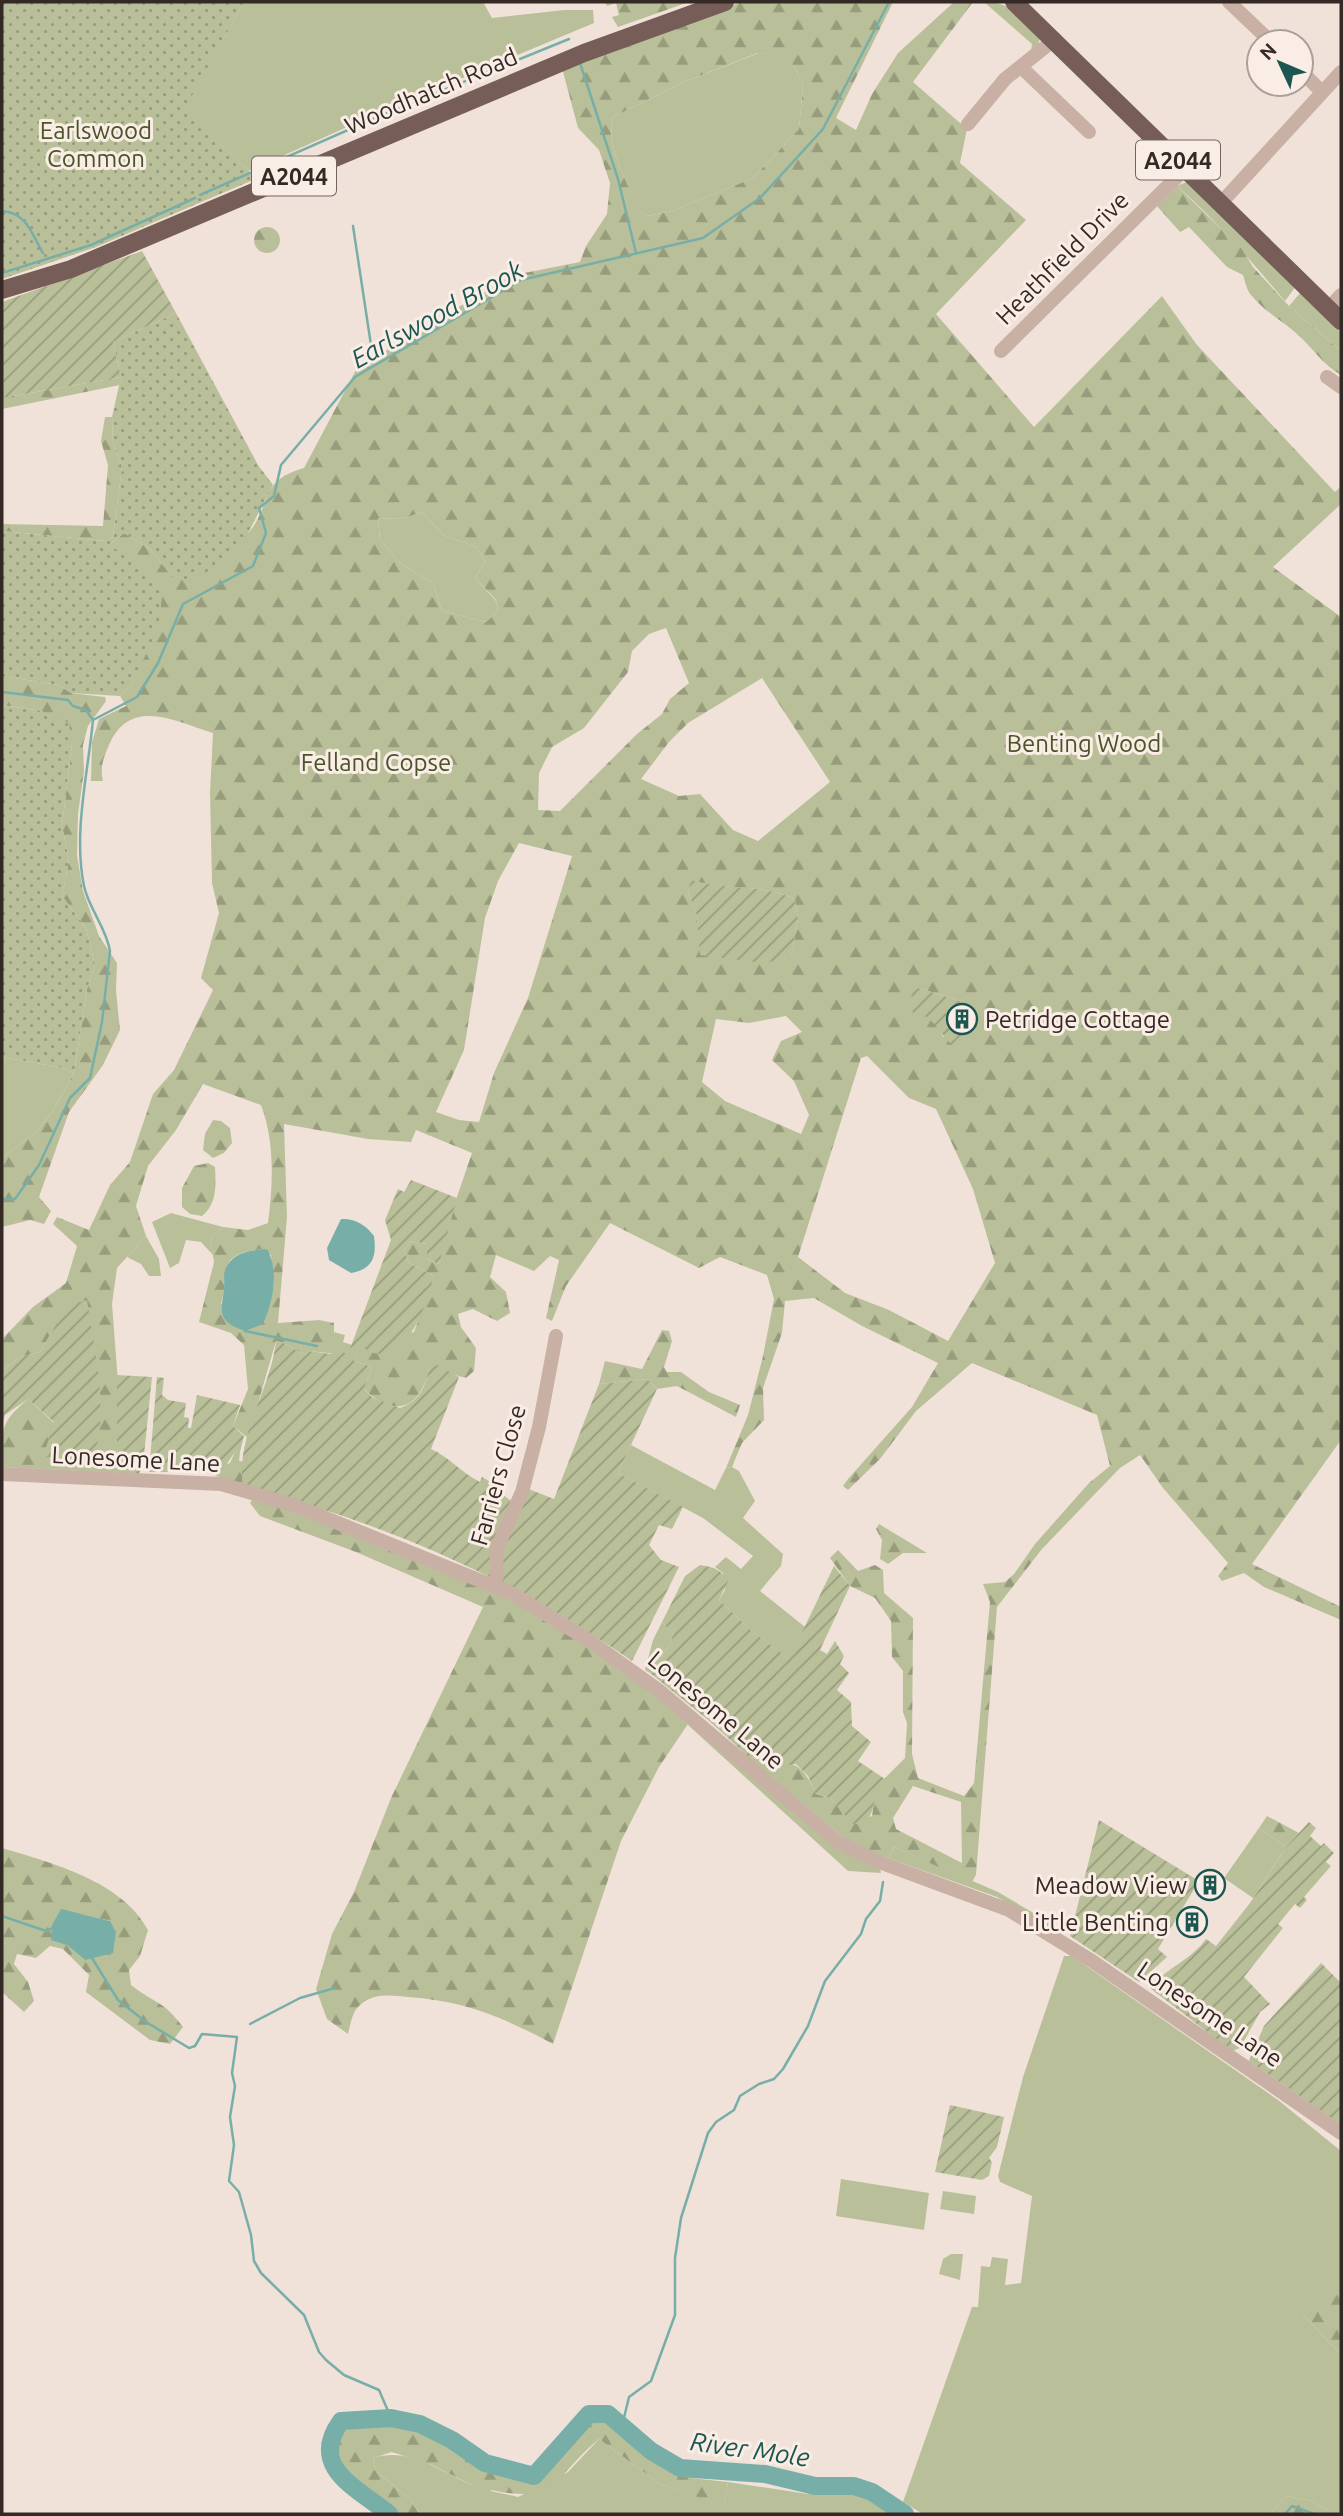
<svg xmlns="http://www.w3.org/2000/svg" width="1343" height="2516" viewBox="0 0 1343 2516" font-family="Ubuntu,sans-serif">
<defs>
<pattern id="forest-firs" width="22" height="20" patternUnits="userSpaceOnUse" patternTransform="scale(1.75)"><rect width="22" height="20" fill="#b9c099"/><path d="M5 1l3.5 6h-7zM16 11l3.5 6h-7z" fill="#979c7d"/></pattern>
<pattern id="park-dots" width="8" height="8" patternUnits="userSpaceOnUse" patternTransform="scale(1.75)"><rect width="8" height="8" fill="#b9c099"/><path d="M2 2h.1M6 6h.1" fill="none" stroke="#979c7d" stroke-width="1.8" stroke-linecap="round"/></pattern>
<pattern id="garden-furrows" width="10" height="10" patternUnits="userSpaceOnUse" patternTransform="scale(1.75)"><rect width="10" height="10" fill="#b9c099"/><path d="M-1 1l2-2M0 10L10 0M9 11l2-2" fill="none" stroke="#979c7d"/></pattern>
</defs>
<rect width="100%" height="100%" fill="#f1e2d9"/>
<path fill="#b9c099" d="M 244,2 L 483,2 L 492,18 L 564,10 L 593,10 L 594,23 L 365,119 L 249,171 L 183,110 Z
M 984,2 C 1013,2 1021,18 1040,38 L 1037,48 L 1031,52 L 1032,44 Z
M 759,53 L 781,55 L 794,66 L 803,85 L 799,129 L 753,178 L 672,211 L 648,216 L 640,213 C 629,184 605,148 613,117 L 684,82 Z
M 1189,181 L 1296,286 L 1285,301 C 1251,261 1217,221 1177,186 Z
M 1301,292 L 1341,328 L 1341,351 L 1289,306 Z
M 422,512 L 443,535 L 477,547 L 485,562 L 475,578 L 496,601 L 498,611 L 486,622 L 442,611 L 433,583 L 401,564 L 380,540 L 378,518 L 402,519 Z
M 2,1057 L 59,1067 L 74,1073 L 52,1112 L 36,1132 L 2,1158 Z
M 171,1213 L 223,1227 L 210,1239 L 213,1255 L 201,1242 L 186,1240 L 179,1263 L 170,1268 L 152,1222 Z
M 146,1236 L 159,1259 L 161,1276 L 149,1276 L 141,1264 L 127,1257 Z
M 631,1445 L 715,1490 L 726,1468 L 732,1467 L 739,1471 L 755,1501 L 743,1518 L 783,1554 L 781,1566 L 760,1591 L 805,1627 L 790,1660 L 752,1631 L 719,1600 L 725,1590 L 723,1573 L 715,1567 L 726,1557 L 741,1569 L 753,1556 L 703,1518 L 618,1473 Z
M 662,1622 L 673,1634 L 670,1645 L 650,1673 L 645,1670 L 653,1640 Z
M 690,1721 L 880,1868 L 881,1873 L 848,1871 L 688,1725 Z
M 1259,1828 L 1286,1847 L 1253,1898 L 1224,1878 Z
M 894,1847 L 998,1892 L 1064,1931 L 1061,1935 L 997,1897 L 888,1858 Z
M 1064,1956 L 1072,1956 L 1278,2100 L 1341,2151 L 1341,2293 L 1303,2315 L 1341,2354 L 1341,2514 L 1333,2514 L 1312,2501 L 1286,2496 L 1270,2514 L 923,2514 L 903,2502 L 972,2307 L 978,2307 L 981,2266 L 990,2267 L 992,2257 L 1008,2259 L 1005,2285 L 1021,2283 L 1032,2196 L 1000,2182 L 998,2176 L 1023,2077 Z
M 841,2179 L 929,2193 L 924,2230 L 836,2216 Z
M 943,2191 L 976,2196 L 974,2214 L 940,2209 Z
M 951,2254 L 963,2254 L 960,2280 L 939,2274 L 943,2259 Z
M 599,2439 L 660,2484 L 724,2505 L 728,2482 L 808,2494 C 839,2483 868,2496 893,2514 L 420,2514 L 411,2500 L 375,2470 L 373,2458 C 409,2447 438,2470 470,2484 C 485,2491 502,2493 518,2497 L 568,2472 Z"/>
<path fill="url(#forest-firs)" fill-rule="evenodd" d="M 605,2 L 689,2 L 618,27 L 612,17 L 619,15 L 616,3 L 607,6 Z
M 742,2 L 893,2 L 836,118 L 856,130 L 872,94 L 898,53 L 954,2 L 973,2 L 913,82 L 967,129 L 960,163 L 1026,220 L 936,314 L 1034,427 L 1162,296 L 1197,345 L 1332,489 L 1335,492 L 1341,486 L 1341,504 L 1273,567 L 1341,617 L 1341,1440 L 1252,1564 L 1341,1607 L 1341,1620 L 1264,1587 L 1244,1573 L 1222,1581 L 1218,1576 L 1228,1563 L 1163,1488 L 1140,1455 L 1120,1468 L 1042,1549 L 997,1607 L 976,1875 L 972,1882 L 894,1847 L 888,1858 L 856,1848 L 751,1760 L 761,1750 C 781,1772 797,1748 816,1794 L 830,1798 L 854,1824 L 872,1816 L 876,1787 L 905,1758 L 907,1723 L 903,1712 L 903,1671 L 892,1657 L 891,1621 L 875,1598 L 850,1586 L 830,1558 L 838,1550 L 858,1571 L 875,1565 L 883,1570 L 884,1593 L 913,1618 L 912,1754 L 918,1778 L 964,1796 L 974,1783 L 990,1602 L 983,1584 L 1005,1582 L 1014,1574 L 1035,1544 L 1089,1483 L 1110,1466 L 1097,1415 L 972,1363 L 916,1411 L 880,1459 L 848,1490 L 843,1486 L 848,1479 L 912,1407 L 938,1363 L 862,1326 L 814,1298 L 785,1301 L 782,1333 L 763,1388 L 764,1420 L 742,1443 L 732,1467 L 726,1468 L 748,1415 L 763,1356 L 774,1299 L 767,1275 L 720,1257 L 699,1268 L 610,1223 L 566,1286 L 552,1321 L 546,1318 L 559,1260 L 550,1256 L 534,1271 L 496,1255 L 490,1277 L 506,1292 L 510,1313 L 497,1321 L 473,1309 L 458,1314 L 461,1327 L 476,1348 L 474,1371 L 466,1378 L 429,1368 C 421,1409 394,1419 364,1389 L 372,1367 L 354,1361 L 359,1344 L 414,1332 L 434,1276 L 409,1263 L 404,1250 L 411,1241 L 427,1244 L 427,1259 L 439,1264 L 445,1232 L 472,1153 L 416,1130 L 411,1142 L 368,1139 L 284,1124 L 287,1217 L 278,1323 L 319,1320 L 334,1323 L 334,1332 L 345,1335 L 343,1342 L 352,1345 L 348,1355 L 308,1351 L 306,1355 C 294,1351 288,1343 276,1341 L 248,1438 L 233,1426 L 248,1389 L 244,1345 L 231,1333 L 199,1322 L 214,1262 L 210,1239 L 223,1227 L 248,1230 L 268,1223 C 273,1186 275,1141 261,1105 L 203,1084 L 176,1130 L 148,1166 L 136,1206 L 146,1236 L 117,1268 L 112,1304 L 118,1382 L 117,1450 L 123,1461 L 122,1473 L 2,1467 C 2,1427 0,1423 28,1399 L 92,1458 L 67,1307 L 40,1352 L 20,1357 L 2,1371 L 2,1339 L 33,1307 L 66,1283 L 77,1246 L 53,1224 L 57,1217 L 89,1230 L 110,1185 L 130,1162 L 153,1094 L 174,1070 L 213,990 L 201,978 L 219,913 L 212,883 L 210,793 L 213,733 C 175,721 130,696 109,745 C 103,759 100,766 103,781 L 91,781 L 92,742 L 99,719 L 126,706 L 120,696 L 130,687 L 142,659 L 108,546 L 124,533 L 150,549 L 176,581 C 197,568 229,552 246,535 C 273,508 256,481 304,468 L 356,370 L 410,335 L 514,275 L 580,262 L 586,246 L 607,214 L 610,183 L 599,150 L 578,128 L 562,68 ZM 758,53 L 781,56 L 794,66 L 803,85 L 799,129 L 753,178 L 672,211 L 648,216 L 641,213 C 629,185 605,148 613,117 L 684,82 ZM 422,512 L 443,535 L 477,547 L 485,562 L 475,578 L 496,600 L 498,611 L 486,622 L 442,611 L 433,583 L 401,564 L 380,540 L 378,518 L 402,519 ZM 666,628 L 689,683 L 670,699 L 662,714 L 637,734 L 560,811 L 538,810 L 539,773 L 552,747 L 584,728 L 628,672 L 632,651 L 649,634 ZM 762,678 L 830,782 L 758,841 L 733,830 L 700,794 L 679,796 L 641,779 L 669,742 L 688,723 ZM 519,843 L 572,856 L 528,998 L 494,1073 L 479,1122 L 459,1120 L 436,1112 L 464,1050 L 485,918 L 498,881 ZM 691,881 C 726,890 762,884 795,899 L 798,919 L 791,957 L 701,955 L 697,916 L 688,892 ZM 915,987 L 960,1001 L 977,1011 L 943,1037 L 937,1023 L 922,1013 ZM 786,1016 L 802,1032 L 781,1041 L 772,1060 L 794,1081 L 809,1115 L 801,1134 L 725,1101 L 702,1082 L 716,1019 L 749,1023 ZM 867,1056 L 909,1098 L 936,1109 L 973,1189 L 995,1263 L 948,1341 L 889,1310 L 845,1293 L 798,1257 L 861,1058 ZM 264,1249 L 271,1255 L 274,1286 L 221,1304 C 231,1270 214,1254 264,1249 ZM 913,1786 L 961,1802 L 962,1863 L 896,1829 L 893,1818 Z
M 1177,186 L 1242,249 L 1253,267 L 1289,306 L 1341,351 L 1341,375 C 1322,364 1313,348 1297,334 C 1281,320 1264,311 1251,295 C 1247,291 1245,281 1243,275 L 1227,267 L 1189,227 L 1180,232 L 1157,206 Z
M254 240a13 13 0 1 1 26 0a13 13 0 1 1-26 0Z
M 121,377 L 120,385 L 2,409 L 2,398 Z
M 105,417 L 112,417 L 113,443 L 122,467 L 113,537 L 105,541 L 2,531 L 2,524 L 103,526 L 108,465 L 101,441 Z
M 2,676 L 59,685 L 71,693 L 105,697 L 106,701 L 88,726 L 83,745 L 84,771 L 78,814 L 77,855 L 83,891 L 99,936 L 117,963 L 116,991 L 120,1030 L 103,1065 L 69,1112 L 39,1197 L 51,1211 L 44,1224 L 30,1220 L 2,1227 L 2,1158 L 36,1132 L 52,1112 L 74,1073 L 87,989 L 95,965 L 86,928 L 62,896 L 69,860 L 62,826 L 72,744 L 42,711 L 2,705 Z
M 213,1120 L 221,1121 L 230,1128 L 232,1143 L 224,1153 L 213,1158 L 203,1150 L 205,1134 Z
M 208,1163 L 215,1167 C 216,1186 217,1204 202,1216 L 190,1214 L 182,1207 L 182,1188 L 194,1166 Z
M 662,1330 L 669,1331 L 672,1341 L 664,1367 L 667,1372 L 681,1372 L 709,1392 L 740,1405 L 736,1417 L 677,1386 L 657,1389 L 647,1379 L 599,1384 L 605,1361 L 642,1369 Z
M 235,1452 L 240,1452 L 239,1461 L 244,1462 L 243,1486 L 206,1472 L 230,1463 Z
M 254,1498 C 363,1537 474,1575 574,1635 C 614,1660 652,1693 690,1721 L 659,1767 L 621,1841 L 553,2044 C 503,2017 465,2001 408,1997 C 390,1995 371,1992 357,2008 C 352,2014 350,2026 348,2034 L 327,2019 L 316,1989 L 332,1934 L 354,1892 L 391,1798 L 483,1607 L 356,1552 L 260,1516 L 250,1503 Z
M 879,1524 L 927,1553 L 903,1553 L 888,1564 L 880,1559 L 882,1540 L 876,1529 Z
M 713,1710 L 735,1728 L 733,1734 L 726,1736 L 708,1720 Z
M 1267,1816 L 1299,1833 L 1286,1847 L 1259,1828 Z
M 2,1848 C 52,1863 122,1881 148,1930 L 140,1956 L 129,1970 L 131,1985 C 155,2004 163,2000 183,2027 L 170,2044 L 150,2040 L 86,1992 L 89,1975 L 63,1949 L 50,1946 L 36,1958 L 17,1954 L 14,1964 L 28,1982 L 34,2001 L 24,2012 L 2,1992 ZM 81,1914 L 110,1921 L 85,1960 L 67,1945 Z
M 1341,2293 L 1341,2354 L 1303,2315 L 1318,2302 Z
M 587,2421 L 609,2421 L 638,2447 L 667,2466 L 691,2478 L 728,2482 L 724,2506 L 660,2484 L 599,2439 C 555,2475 558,2505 491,2490 L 485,2503 L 472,2485 L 432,2465 L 392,2452 L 373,2458 L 375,2470 L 411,2500 L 420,2514 L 397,2514 C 371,2491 329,2473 340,2432 C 416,2394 469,2487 542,2476 Z
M 1286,2496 L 1312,2501 L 1333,2514 L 1270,2514 Z"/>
<path fill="url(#park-dots)" d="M 2,2 L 244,2 L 184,110 L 249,171 L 253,180 L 96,247 L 2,279 Z
M 176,313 L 258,465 L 273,485 L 247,535 L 211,570 L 176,582 L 150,549 L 124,533 L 109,545 L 143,566 L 162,596 L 159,627 L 130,687 L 120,696 L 71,693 L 59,685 L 2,676 L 2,531 L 105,541 L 113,537 L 122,467 L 113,443 L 112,417 L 121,377 L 113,342 Z
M 2,705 L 42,711 L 69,723 L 72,744 L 62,826 L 69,860 L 62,896 L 86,928 L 95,965 L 87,989 L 74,1073 L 59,1067 L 2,1057 Z"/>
<path fill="url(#garden-furrows)" d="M 142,251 L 176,313 L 113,342 L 121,377 L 2,398 L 2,302 Z
M 691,880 C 726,890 762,884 795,899 L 798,919 L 791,958 L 763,963 L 700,955 L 697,916 L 688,892 Z
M 915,987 L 960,1001 L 977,1011 C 977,1026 969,1041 955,1047 C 934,1030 937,1015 906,1011 Z
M 411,1180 L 457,1198 L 439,1264 L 427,1259 L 427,1244 L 411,1241 L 404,1250 L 409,1263 L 434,1276 C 427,1301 410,1361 374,1353 C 369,1352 363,1347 359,1345 L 354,1361 L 372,1367 L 364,1389 L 373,1398 L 400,1408 C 420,1401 425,1387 429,1368 L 444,1363 L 449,1372 L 459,1377 L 431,1449 C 449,1457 462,1473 480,1482 L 482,1477 L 489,1481 L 488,1484 L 510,1500 L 521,1501 L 526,1488 L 554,1499 L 599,1384 L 647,1379 L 657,1389 L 618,1473 L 683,1507 L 672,1529 L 659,1525 L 649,1545 L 661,1560 L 679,1567 L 632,1661 C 514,1579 382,1522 243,1486 C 235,1436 271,1389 276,1341 C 288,1343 294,1351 306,1355 L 308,1351 L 331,1354 L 333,1349 L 348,1354 L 391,1240 L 385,1220 L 398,1189 L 404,1192 Z
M 87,1300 C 93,1343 111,1419 92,1458 L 43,1457 L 54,1422 L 28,1399 L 5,1415 L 2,1425 L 2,1371 L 20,1357 L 40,1352 L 67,1306 Z
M 117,1375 L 152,1377 L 143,1465 L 139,1474 L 122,1473 L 123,1461 L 117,1450 Z
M 157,1377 L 164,1378 L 162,1395 L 168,1400 L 186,1403 L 184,1417 L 189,1418 L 188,1428 L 191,1428 L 197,1395 L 240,1405 L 233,1426 L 244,1436 L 240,1452 L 235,1452 L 222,1471 L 211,1468 L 206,1472 L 149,1472 Z
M 700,1565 C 713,1567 721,1569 728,1581 L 719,1600 L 752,1631 L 789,1659 L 834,1566 L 850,1586 L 820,1650 L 827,1654 L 835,1641 L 844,1656 L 840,1664 L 849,1673 L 837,1690 L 851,1702 L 852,1726 L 871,1742 L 858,1761 L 885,1779 C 871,1792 878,1810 865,1823 L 853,1824 L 830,1798 L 816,1794 L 808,1776 L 796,1764 L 780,1766 L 761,1750 L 751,1760 L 726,1736 L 733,1734 L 735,1727 L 713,1711 L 708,1720 L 650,1673 L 670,1645 L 673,1634 L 662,1622 L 685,1576 Z
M 1099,1820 L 1199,1881 L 1158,1949 L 1167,1957 L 1139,1982 L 1070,1936 Z
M 1309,1822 L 1316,1828 L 1310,1836 L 1321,1846 L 1324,1843 L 1334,1853 L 1326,1862 L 1331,1866 L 1304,1897 L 1307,1900 L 1300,1908 L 1295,1904 L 1278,1924 L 1283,1928 L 1244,1977 L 1270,2004 L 1260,2012 L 1240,2048 L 1232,2051 L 1150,1988 C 1166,1968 1191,1960 1206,1939 L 1216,1946 L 1250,1903 L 1286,1847 Z
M 1321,1963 L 1341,1983 L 1341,2125 L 1249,2061 L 1264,2026 Z
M 950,2105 L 1004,2117 L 997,2147 L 989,2158 L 992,2162 L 989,2176 L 982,2180 L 935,2172 Z"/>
<path fill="#78aea8" d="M 341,1219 C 355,1218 366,1225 374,1236 C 377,1258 372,1269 351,1273 L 329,1260 L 327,1248 Z
M 264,1249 L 268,1250 C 279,1274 273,1301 263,1324 L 245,1331 C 208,1318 227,1305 224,1274 C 229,1254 246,1251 264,1249 Z
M 61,1909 L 110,1921 L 116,1932 L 113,1953 L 85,1960 L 67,1945 L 51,1940 L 52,1925 Z"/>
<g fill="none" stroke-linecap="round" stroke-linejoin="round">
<path stroke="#78aea8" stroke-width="2.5" d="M 989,2 L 990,2
M 580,63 L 618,179 L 636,253
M 200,195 L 382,115 L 569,39
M 2,211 C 27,213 31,233 43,253
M 353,226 L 371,345 L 368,369
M 2,273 L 91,245 L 195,198
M 2,692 L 68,700 L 73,706 L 86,710 L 93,720
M 93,720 L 137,697 L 158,663 L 183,604 L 253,566 L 266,533 L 259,508 L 274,496 L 281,465 L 355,377 L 521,280 L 703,238 L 760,198 L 823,129 L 889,2
M 2,1199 L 15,1199 L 39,1165 L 70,1098 L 90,1078 L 102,1022 L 110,951 C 106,927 89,909 84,886 C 73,833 88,773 93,720
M 245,1331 L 317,1346
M 2,1916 L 46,1931 L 55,1927
M 92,1958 L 118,2000 L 146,2022 L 189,2048 L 195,2046 L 202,2034 L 237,2037 L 232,2073 L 235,2086 L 230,2117 L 234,2145 L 229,2181 L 239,2192 L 251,2235 L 254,2261 L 261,2273 L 304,2315 L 319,2352 L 326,2360 L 344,2375 L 379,2390 L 391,2418
M 250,2024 L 300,1998 L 335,1988
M 622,2426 L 629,2397 L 651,2381 L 675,2315 L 675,2258 L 681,2218 L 708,2133 L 716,2122 L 734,2110 L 740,2096 L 759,2084 L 774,2079 L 783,2069 L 808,2026 L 825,1981 L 861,1934 L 866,1919 L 880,1901 L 883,1882
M 1285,2514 L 1292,2506 L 1314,2514"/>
<path stroke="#78aea8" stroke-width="18" d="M 389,2514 C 359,2489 307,2468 341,2421 L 391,2418 L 420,2424 L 452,2440 L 485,2463 L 534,2476 L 589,2414 L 608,2414 L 651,2451 L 680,2468 L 765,2474 L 815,2486 L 854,2486 L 872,2492 L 905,2514"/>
<path stroke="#c9b0a5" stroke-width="14" d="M 1229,2 L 1271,42
M 1022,68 L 1089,132
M 1301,71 L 1322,92
M 968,124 L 1005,79 L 1055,39
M 1221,203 L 1341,72
M 1329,308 L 1341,295
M 1001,351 L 1186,168
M 1327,377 L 1341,387
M 2,1474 L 221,1484 L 296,1506 L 513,1594 L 587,1639 L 661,1692 L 838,1842 L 879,1862 L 1009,1910 L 1092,1961 L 1341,2133
M 493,1585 L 497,1576 L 496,1550 L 522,1492 L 539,1427 L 556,1336"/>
<path stroke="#775d57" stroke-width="18" d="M 1014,2 L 1341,321
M 2,290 L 71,269 L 584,53 L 725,2"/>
</g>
<defs>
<g id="building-ring" transform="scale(1.575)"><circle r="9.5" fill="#f9ede5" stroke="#1c5651" stroke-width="1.5"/><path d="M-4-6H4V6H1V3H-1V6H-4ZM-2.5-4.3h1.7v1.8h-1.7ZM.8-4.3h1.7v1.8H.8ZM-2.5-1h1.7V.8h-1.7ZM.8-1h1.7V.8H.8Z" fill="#1c5651"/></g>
</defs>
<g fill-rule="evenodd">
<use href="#building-ring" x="962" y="1019"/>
<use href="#building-ring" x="1210" y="1885"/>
<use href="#building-ring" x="1192" y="1922"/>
</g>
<g text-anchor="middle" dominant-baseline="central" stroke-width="6" stroke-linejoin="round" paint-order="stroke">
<g fill="#f9ede5" stroke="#70645f" stroke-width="2">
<rect x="1136" y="140.5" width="84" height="39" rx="5"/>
<rect x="252" y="156.5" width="84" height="39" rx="5"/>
</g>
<g font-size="23" font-weight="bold" fill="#352926">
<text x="1178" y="160">A2044</text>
<text x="294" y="176">A2044</text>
</g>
<g font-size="24" fill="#352926" stroke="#f9ede5">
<text transform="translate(431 91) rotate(-23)">Woodhatch Road</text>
<text transform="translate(1062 258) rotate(-45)">Heathfield Drive</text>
<text transform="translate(136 1459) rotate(3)">Lonesome Lane</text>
<text transform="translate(498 1475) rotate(-74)">Farriers Close</text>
<text transform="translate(716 1710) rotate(40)">Lonesome Lane</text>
<text transform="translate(1210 2014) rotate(34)">Lonesome Lane</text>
</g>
<g font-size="24" fill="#4a532a" stroke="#f9ede5">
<text x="96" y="130">Earlswood<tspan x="96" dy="28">Common</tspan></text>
<text x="1084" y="743">Benting Wood</text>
<text x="376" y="762">Felland Copse</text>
</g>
<g font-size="24" fill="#352926" stroke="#f9ede5" text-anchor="end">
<text x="985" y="1019" text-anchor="start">Petridge Cottage</text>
<text x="1187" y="1885">Meadow View</text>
<text x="1169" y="1922">Little Benting</text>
</g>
<g font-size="26" font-style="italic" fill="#1c5651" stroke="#f9ede5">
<text transform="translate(437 314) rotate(-29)">Earlswood Brook</text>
<text transform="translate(750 2449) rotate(8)">River Mole</text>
</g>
</g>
<rect width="1343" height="2516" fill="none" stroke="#352926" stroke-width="7"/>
<g transform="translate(1280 63) rotate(314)"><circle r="33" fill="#f9ede5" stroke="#ab9f99" stroke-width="2"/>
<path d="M0-5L12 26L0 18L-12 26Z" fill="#1c5651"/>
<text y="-10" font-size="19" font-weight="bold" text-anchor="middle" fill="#352926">N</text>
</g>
</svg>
